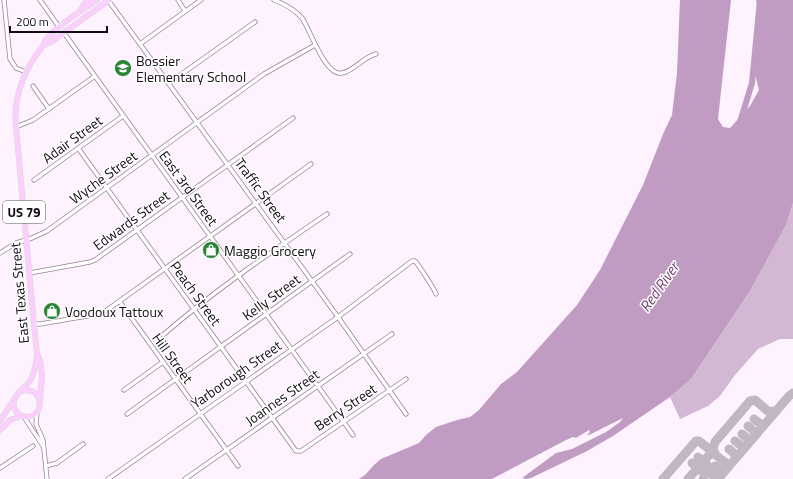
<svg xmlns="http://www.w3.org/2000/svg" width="793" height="479" viewBox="0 0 793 479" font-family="'Titillium Web',sans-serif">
<rect width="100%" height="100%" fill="#fdf2fe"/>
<path fill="#d3b8d4" d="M 793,203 L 793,339 L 780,339 L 758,349 L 735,375 L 720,396 L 708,406 L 680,419 L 670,397 L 691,379 L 750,291 L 786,225 Z"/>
<path fill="#c19cc2" d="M 680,0 L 731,0 L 718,119 L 723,127 L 730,128 L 750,106 L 759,90 L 753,67 L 761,20 L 756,0 L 793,0 L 793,203 L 786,225 L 750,291 L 691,379 L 670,397 L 613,436 L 587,451 L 531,478 L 527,479 L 522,478 L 556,453 L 572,449 L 606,432 L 620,422 L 623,418 L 589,435 L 587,435 L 590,432 L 589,430 L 576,438 L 573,437 L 566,440 L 492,479 L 359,479 L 365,475 L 374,465 L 381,459 L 419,443 L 427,434 L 436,427 L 457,420 L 470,417 L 479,410 L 501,384 L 517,372 L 577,305 L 600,270 L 643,185 L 663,134 L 672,115 L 677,73 Z"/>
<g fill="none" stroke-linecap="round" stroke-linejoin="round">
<path stroke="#c19cc2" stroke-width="6" d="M 740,122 L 752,83 L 760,0"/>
<path stroke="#c0b7c2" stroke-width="9" d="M 754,419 L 763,426
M 748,426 L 757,434
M 742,434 L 750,441
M 735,441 L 744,448
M 729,449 L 737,456
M 715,454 L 713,449 L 715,442 L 750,401 L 755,400 L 769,412 L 777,410
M 698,457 L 708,466
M 692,463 L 703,472
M 715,466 L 723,473
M 709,472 L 717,479
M 663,479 L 696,441 L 699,441 L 710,450 L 710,453
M 688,479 L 711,453 L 713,453 L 726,463 L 726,469
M 703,479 L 704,479
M 718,479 L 789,396 L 793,393"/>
<g stroke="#938394" stroke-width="5">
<path id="street" d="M 4,0 L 10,59 L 16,68 L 26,72
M 40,0 L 59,27
M 108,0 L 338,317 L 406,414
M 178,0 L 185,11
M 274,0 C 285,4 294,9 302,18 C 310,29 325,77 342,73 C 354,71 363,57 376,54
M 64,33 L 353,435
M 140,44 L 201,0
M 169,83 L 255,22
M 33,86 L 49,109
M 16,127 L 33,120 L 95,76
M 78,148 L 296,451 L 301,451 L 406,379
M 34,180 L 123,116
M 0,253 L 16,243 L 32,238 L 47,231 L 264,74 L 315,45
M 30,273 L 90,262 L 95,260 L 293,118
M 120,302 L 238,466
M 34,324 L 40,324 L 99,314 L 107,310 L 311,164
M 163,335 C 215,290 271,252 327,214
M 124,390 L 163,362
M 37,412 L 36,424 L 43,440 L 47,479
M 127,414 L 350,254
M 24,417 L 43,446
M 46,466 L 57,463 L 83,444
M 0,468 L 33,446
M 108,479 L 338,317 L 412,261 L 415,261 C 418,264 435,290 436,294
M 185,479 L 392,334"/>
</g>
<g stroke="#d9d8d9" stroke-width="6">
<path id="primary" d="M 81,9 L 87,0
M 44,45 L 51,42 L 109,0
M 21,391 C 43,385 46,415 28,417 C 24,417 19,415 17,412 C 5,398 26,389 31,379 C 35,372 36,363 37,355
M 40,401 L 42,376 L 40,360 L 37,354 L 34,324 L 16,127 C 13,97 24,70 42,47 C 45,44 44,40 48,37 C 62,22 80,12 97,0
M 0,421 L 13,401
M 0,430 L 10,420 L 21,416"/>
</g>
<use href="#street" stroke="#fff" stroke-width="3.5"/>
<use href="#primary" stroke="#facffc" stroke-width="5"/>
</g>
<defs>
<g id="school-disc" transform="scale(0.9)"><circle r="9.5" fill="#298434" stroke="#fff"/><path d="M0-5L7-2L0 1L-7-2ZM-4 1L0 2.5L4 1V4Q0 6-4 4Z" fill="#fff"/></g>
<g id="shop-disc" transform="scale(0.9)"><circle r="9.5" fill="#298434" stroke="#fff"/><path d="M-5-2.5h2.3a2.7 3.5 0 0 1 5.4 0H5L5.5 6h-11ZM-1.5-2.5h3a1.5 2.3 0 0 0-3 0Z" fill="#fff"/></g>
</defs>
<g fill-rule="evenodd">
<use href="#school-disc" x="123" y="68"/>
<use href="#shop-disc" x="211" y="250"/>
<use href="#shop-disc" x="52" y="311"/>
</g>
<g text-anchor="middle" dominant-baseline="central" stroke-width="3" stroke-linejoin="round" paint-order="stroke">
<rect fill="#fff" stroke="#59555a" stroke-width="1" x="3" y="201" width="42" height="22" rx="3"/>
<g font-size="13" font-weight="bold" fill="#120c13">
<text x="24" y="212">US 79</text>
</g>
<g font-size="14" fill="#120c13" stroke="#fff" text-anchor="start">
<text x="136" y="60">Bossier<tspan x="136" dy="16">Elementary School</tspan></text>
<text x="224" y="250">Maggio Grocery</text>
<text x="65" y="311">Voodoux Tattoux</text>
</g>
<g font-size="14" fill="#120c13" stroke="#fff">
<text transform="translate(72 139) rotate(-36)">Adair Street</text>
<text transform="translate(103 177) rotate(-36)">Wyche Street</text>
<text transform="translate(189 188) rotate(54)">East 3rd Street</text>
<text transform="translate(261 190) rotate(54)">Traffic Street</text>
<text transform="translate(131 220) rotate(-36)">Edwards Street</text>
<text transform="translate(19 293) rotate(-95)">East Texas Street</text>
<text transform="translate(196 293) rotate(54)">Peach Street</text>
<text transform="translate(271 297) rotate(-36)">Kelly Street</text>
<text transform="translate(173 358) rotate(54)">Hill Street</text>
<text transform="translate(236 374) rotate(-35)">Yarborough Street</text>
<text transform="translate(282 397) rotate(-35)">Joannes Street</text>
<text transform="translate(345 407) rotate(-34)">Berry Street</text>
</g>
<g font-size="15" font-style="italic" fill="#714173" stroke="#fff">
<text transform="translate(659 287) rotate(-55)">Red River</text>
</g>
</g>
<path d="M10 26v6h97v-6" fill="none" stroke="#120c13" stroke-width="2"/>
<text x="16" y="26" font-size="12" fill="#120c13" stroke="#ffffff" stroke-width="3" paint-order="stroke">200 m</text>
</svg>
